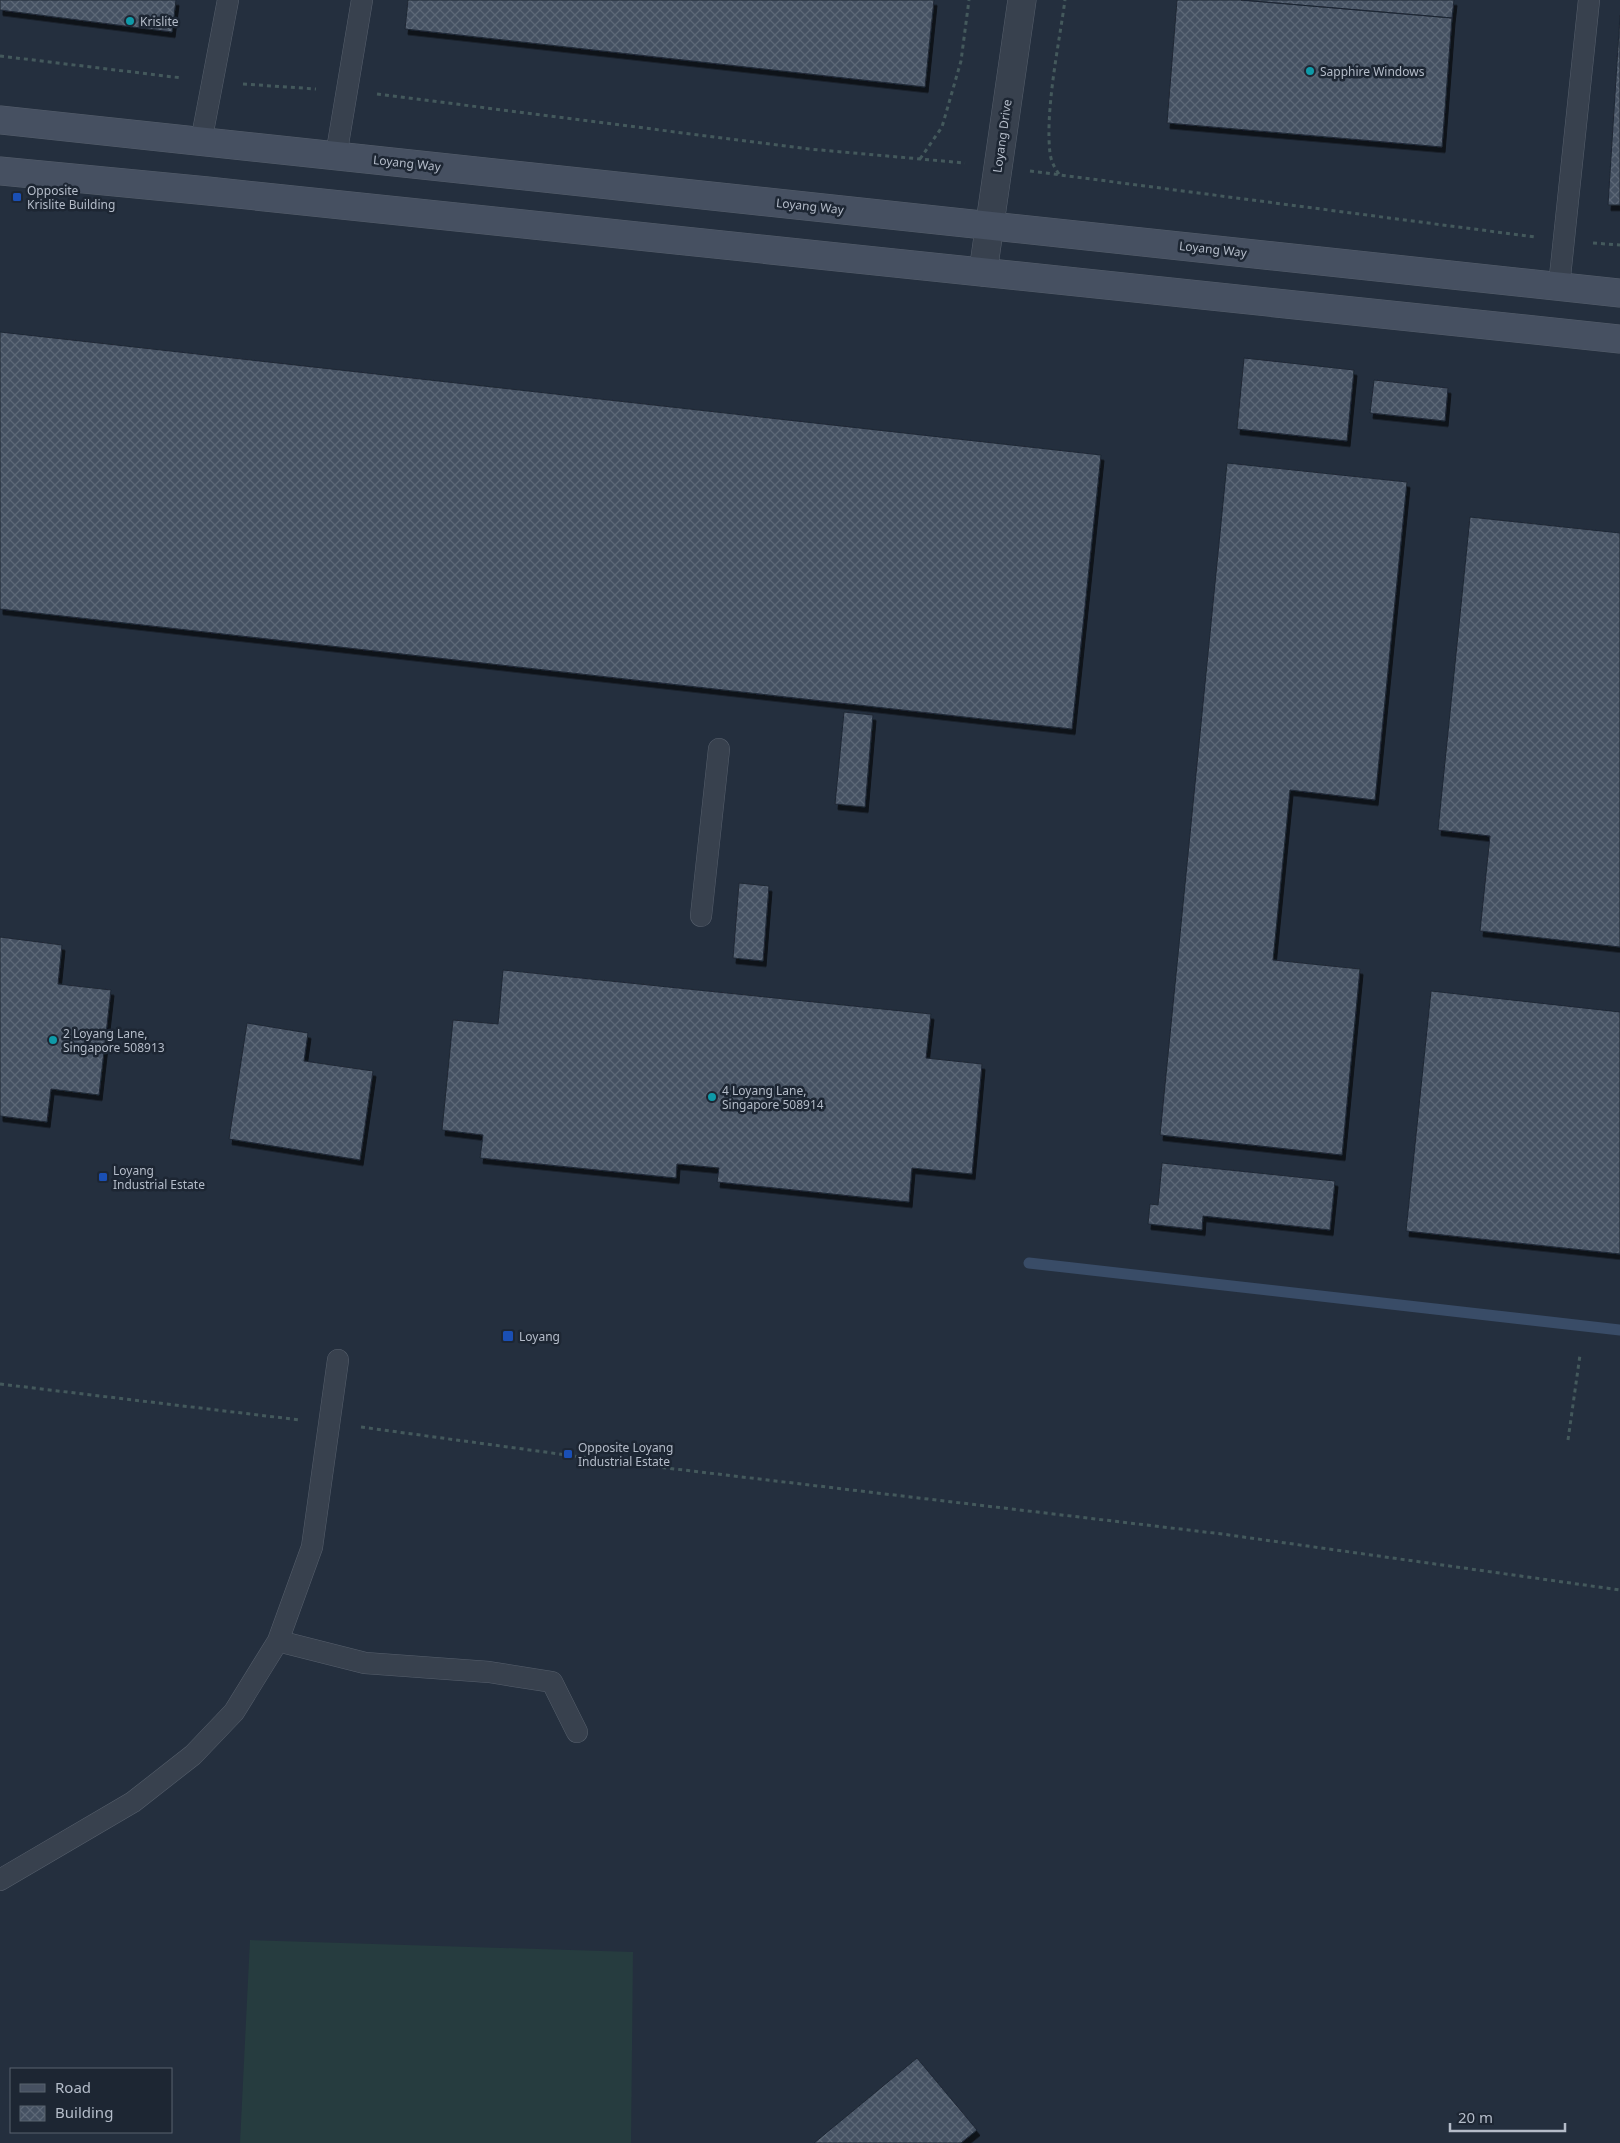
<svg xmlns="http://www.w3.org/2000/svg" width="1620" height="2143" viewBox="0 0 1620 2143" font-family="'Noto Sans',sans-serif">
<defs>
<pattern id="building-cross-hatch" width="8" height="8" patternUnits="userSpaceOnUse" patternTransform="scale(1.25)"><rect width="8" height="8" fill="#455162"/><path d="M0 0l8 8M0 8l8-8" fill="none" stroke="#5d6877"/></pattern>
<filter id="shadow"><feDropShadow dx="3" dy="5.5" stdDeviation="0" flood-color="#0009"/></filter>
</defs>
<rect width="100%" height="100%" fill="#242f3e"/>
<path fill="#263c3f" d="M 250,1940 L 633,1952 L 631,2143 L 240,2143 Z"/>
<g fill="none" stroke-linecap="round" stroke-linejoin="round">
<path stroke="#394c67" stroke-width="11" d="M 1029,1263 L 1620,1330"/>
</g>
<path fill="url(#building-cross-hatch)" stroke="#1f2835" filter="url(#shadow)" d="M 0,0 L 176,0 L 172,32 L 0,10 Z
M 408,0 L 934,0 L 925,87 L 405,29 Z
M 1177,0 L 1241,0 L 1452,18 L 1442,147 L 1167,123 Z
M 1241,0 L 1454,0 L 1452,18 Z
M 1620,15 L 1620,205 L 1608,205 Z
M 0,332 L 1101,455 L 1072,729 L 0,609 Z
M 1244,358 L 1354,370 L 1347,441 L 1237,429 Z
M 1374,380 L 1448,388 L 1445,421 L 1370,413 Z
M 1227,463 L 1407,482 L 1375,800 L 1290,790 L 1273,960 L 1360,969 L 1342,1155 L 1160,1135 Z
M 1470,517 L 1620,533 L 1620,947 L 1480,931 L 1490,836 L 1438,830 Z
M 844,712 L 873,715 L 865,807 L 835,804 Z
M 739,883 L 769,886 L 763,961 L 733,958 Z
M 0,937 L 62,945 L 58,984 L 111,990 L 99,1095 L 51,1089 L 47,1122 L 0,1116 Z
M 503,970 L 931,1014 L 926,1058 L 982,1064 L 972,1174 L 912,1168 L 909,1202 L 717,1182 L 719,1168 L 677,1164 L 676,1178 L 480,1158 L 483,1135 L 442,1130 L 453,1020 L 498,1024 Z
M 1431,991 L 1620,1012 L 1620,1254 L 1406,1231 Z
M 247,1023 L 308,1033 L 304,1061 L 373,1071 L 360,1160 L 229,1139 Z
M 1162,1163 L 1335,1181 L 1330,1230 L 1203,1216 L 1202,1230 L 1148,1224 L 1150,1204 L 1158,1205 Z
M 917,2058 L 977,2130 L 961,2143 L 814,2143 Z"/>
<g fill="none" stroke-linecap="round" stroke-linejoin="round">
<g stroke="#565f6c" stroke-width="22">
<path id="lane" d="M 201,142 L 228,0
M 336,156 L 362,0
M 1559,286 L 1589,0
M 701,916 L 719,749
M 278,1641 L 365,1663 L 489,1672 L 552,1682 L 577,1732
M 0,1880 L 133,1802 L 193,1755 L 234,1712 L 278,1641 L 312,1547 L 338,1360"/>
</g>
<g stroke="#565f6c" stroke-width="29">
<path id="street" d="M 983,272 L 1022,0"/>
</g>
<g stroke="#565f6c" stroke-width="29">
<path id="secondary" d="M 0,120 L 1620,293
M 0,171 L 208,191 L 1620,339"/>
</g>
<path stroke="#44595c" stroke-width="3" stroke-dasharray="4 4" stroke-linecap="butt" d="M 0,56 L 182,78
M 243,84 L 316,89
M 377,94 L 809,149 L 965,163
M 920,159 L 942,127 L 961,61 L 969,0
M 1030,171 L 1535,237
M 1059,174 C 1054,167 1051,161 1050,153 C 1045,110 1059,44 1065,0
M 1593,243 L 1620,245
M 0,1384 L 300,1420
M 361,1427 L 633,1464 L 1222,1534 L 1620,1590
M 1568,1440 L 1580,1355"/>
<use href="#lane" stroke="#38414e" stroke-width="21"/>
<use href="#street" stroke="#38414e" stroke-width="28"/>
<use href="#secondary" stroke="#465061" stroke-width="28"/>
</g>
<g fill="#0f9aa8" stroke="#1d2633" stroke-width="2">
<circle cx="130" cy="21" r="5"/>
<circle cx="1310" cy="71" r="5"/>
<circle cx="53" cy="1040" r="5"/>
<circle cx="712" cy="1097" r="5"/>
</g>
<g fill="#1a4fb4" stroke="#1d2633" stroke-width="2">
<rect x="12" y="192" width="10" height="10" rx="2.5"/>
<rect x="98" y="1172" width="10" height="10" rx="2.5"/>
<rect x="502" y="1330" width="12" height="12" rx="2.5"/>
<rect x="563" y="1449" width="10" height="10" rx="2.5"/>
</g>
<g text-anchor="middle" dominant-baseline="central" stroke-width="5" stroke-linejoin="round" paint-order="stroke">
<g font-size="12" fill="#b4bcc9" stroke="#1d2633" text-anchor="start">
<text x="140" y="21">Krislite</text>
<text x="1320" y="71">Sapphire Windows</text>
<text x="27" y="190">Opposite<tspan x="27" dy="14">Krislite Building</tspan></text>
<text x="63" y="1033">2 Loyang Lane,<tspan x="63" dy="14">Singapore 508913</tspan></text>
<text x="722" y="1090">4 Loyang Lane,<tspan x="722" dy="14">Singapore 508914</tspan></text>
<text x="113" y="1170">Loyang<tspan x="113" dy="14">Industrial Estate</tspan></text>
<text x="519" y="1336">Loyang</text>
<text x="578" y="1447">Opposite Loyang<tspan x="578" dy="14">Industrial Estate</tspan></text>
</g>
<g font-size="12" fill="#b4bcc9" stroke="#1d2633">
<text transform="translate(1002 136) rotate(-82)">Loyang Drive</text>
<text transform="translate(407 163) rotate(6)">Loyang Way</text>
<text transform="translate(810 206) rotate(6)">Loyang Way</text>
<text transform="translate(1213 249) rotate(6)">Loyang Way</text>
</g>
</g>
<rect x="10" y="2068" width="162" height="65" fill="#1d2633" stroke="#59626f"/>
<rect x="20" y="2084" width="25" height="8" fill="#465061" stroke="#59626f"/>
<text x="55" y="2093" font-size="15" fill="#b4bcc9">Road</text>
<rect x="20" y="2106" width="25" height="15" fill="url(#building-cross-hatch)" stroke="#59626f"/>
<text x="55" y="2118" font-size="15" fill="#b4bcc9">Building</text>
<path d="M1450 2123v8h115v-8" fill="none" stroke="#b4bcc9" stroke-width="2.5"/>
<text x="1458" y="2123" font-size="15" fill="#b4bcc9" stroke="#1d2633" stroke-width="4" paint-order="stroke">20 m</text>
</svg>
